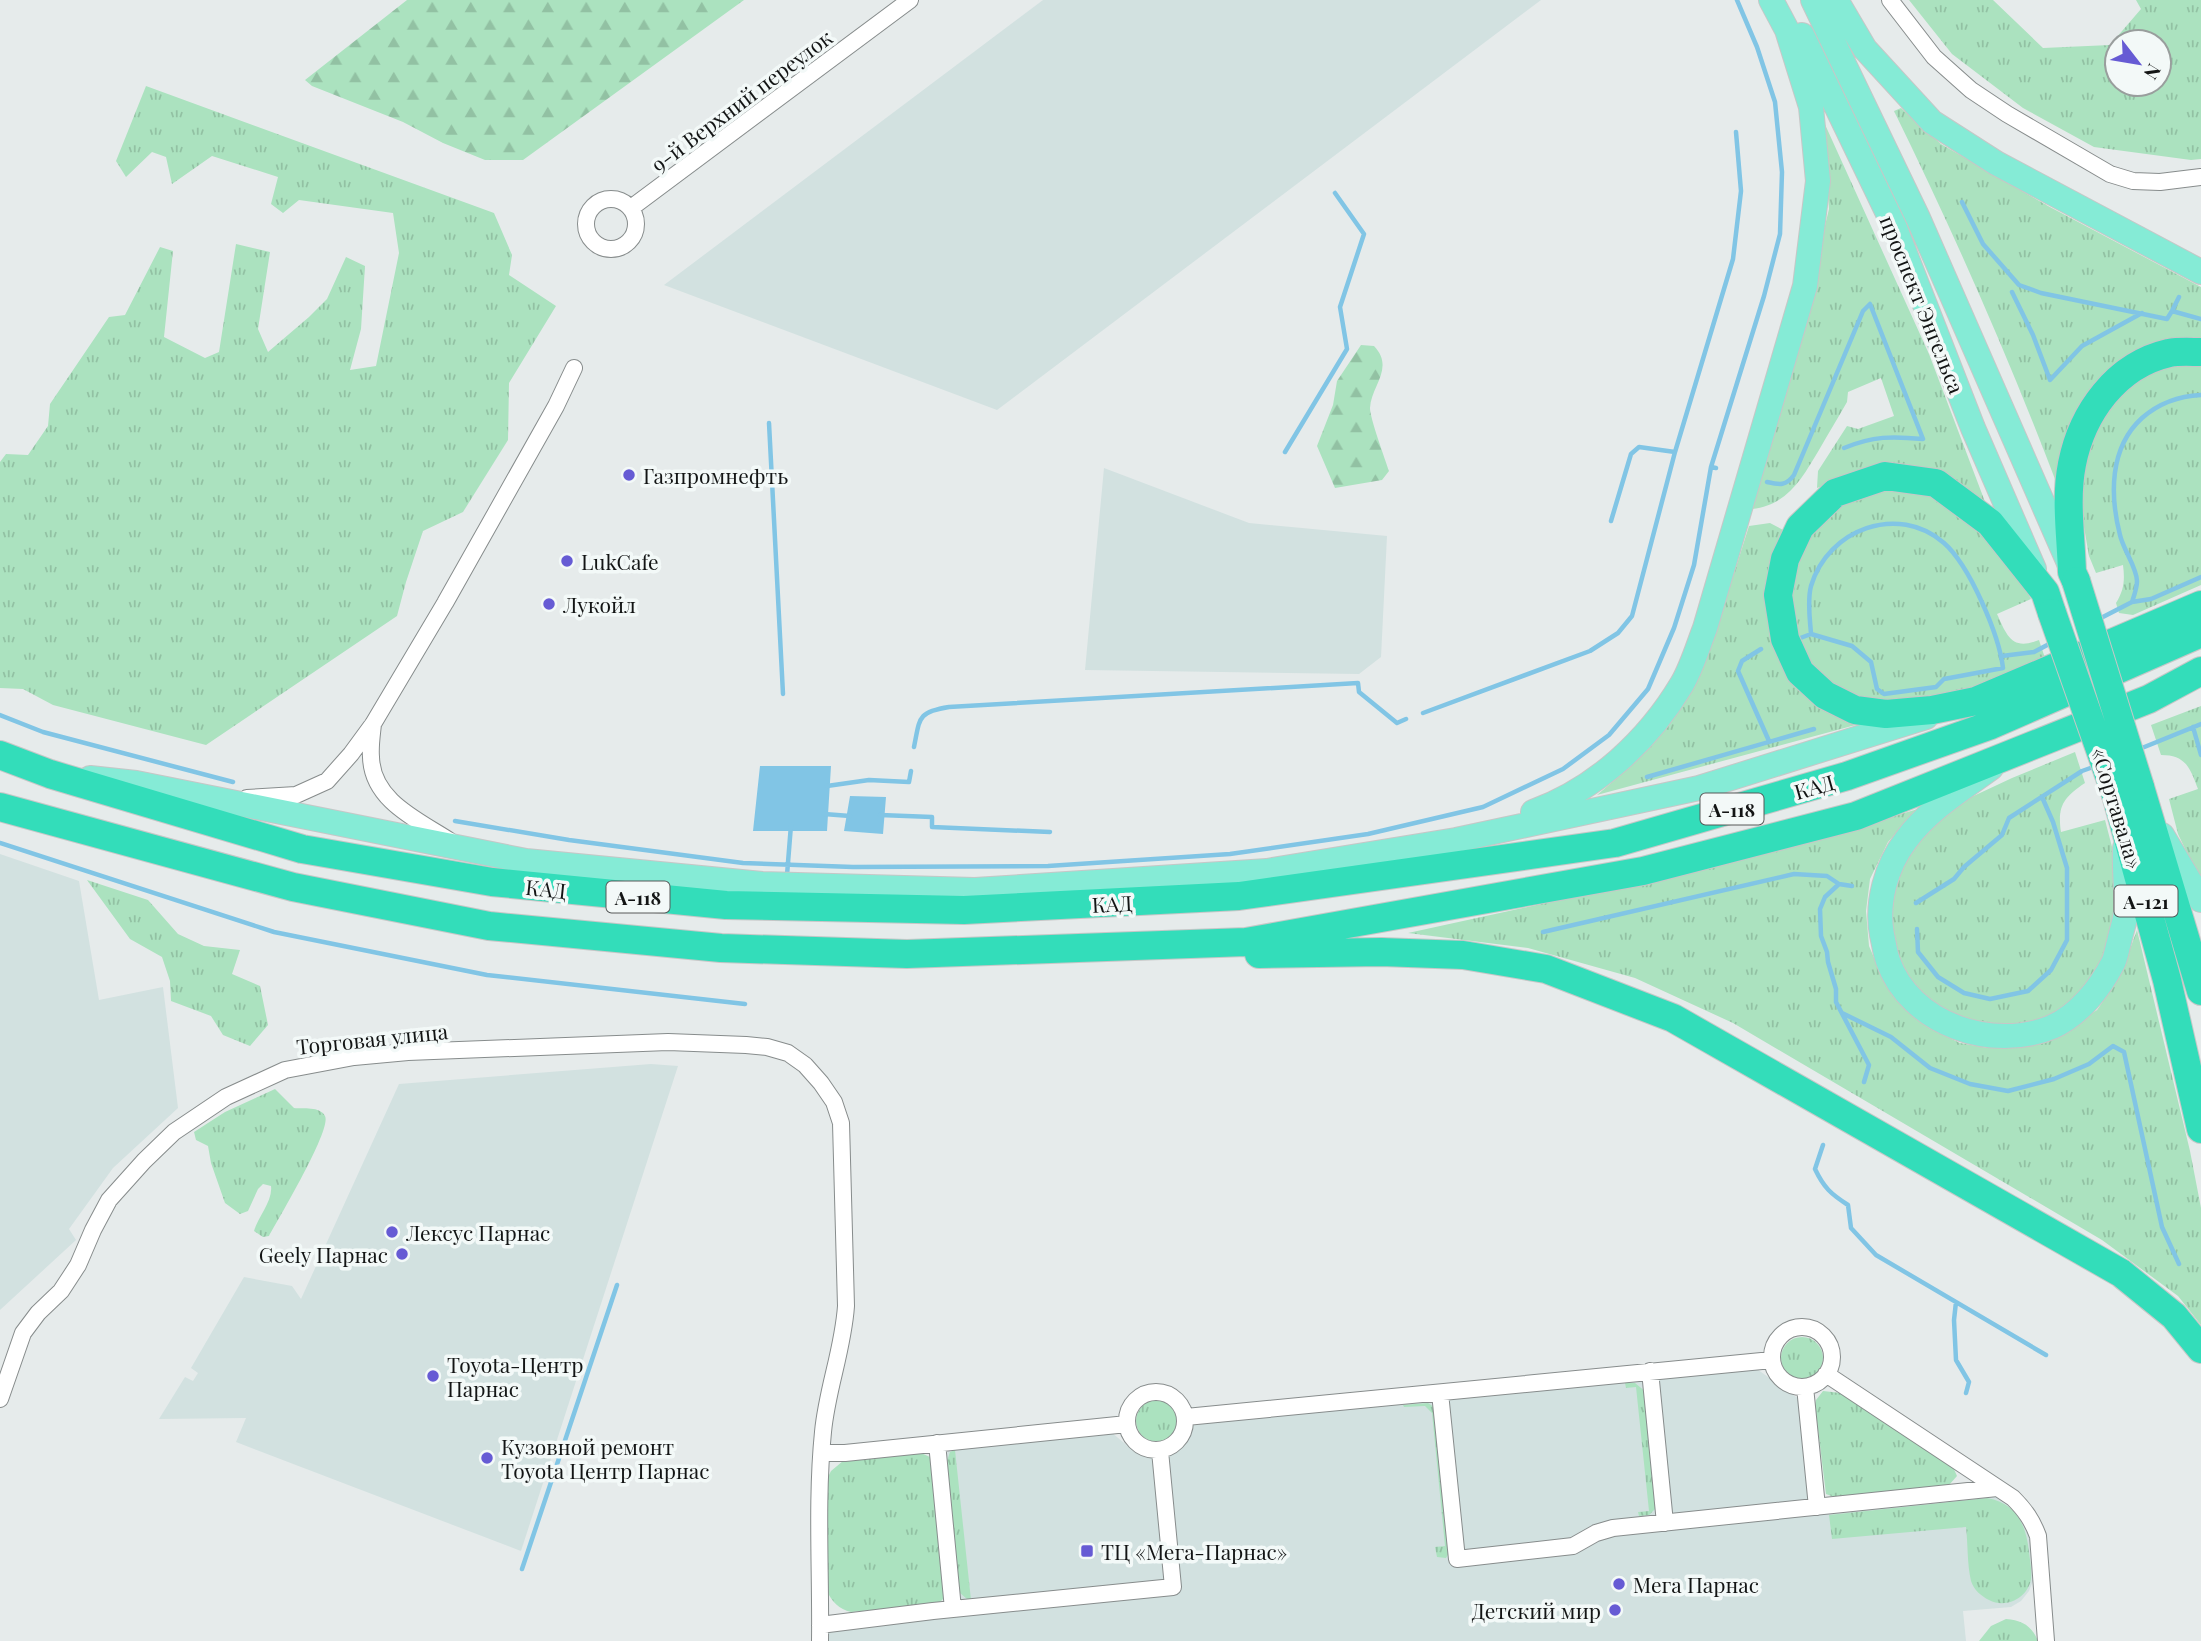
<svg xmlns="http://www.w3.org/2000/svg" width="2201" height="1641" viewBox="0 0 2201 1641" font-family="'Playfair Display',serif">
<defs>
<pattern id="grass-tufts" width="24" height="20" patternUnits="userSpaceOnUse" patternTransform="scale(1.75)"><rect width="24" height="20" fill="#abe2bf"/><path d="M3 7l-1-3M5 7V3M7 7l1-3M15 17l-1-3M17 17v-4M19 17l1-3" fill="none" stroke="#92c1a3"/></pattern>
<pattern id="forest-firs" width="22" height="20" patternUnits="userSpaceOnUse" patternTransform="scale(1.75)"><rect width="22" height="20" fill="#abe2bf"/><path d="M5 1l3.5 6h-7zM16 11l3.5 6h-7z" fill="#92c1a3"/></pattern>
</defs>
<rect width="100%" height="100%" fill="#e6ebeb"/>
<path fill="#d2e1e0" d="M 1043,0 L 1541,0 L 997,410 L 664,285 Z
M 1104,468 L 1249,523 L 1387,536 L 1381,657 L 1359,674 L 1085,670 Z
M 0,854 L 79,881 L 99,1000 L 163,987 L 178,1108 L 113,1168 L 69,1229 L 76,1240 L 0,1310 Z
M 651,1064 L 678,1066 L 521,1551 L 236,1442 L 246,1418 L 159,1419 L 185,1377 L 193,1381 L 198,1373 L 191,1368 L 244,1277 L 292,1286 L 301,1299 L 399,1084 Z
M 1754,1367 L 1796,1397 L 1810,1400 L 1823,1514 L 1989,1495 L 2003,1499 L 2018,1509 L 2029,1534 L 2033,1581 L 2029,1591 L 2021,1601 L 2011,1607 L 1963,1611 L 1966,1641 L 824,1641 L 824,1619 L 957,1605 L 942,1460 L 951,1447 L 1111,1432 L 1136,1453 L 1150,1457 L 1167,1454 L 1179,1449 L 1194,1422 Z"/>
<path fill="url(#grass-tufts)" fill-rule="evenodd" d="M 1909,0 L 1993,0 L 2043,48 L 2110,45 L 2141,9 L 2136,0 L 2201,0 L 2201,159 L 2191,160 L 2094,147 L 2023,108 L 1952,54 ZM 2117,42 L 2159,42 L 2159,84 L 2117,84 Z
M 146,86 L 494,213 L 512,255 L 509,275 L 556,306 L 509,383 L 508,440 L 463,512 L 423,531 L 406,582 L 397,616 L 206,745 L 53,705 L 23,689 L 0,688 L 0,462 L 6,454 L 28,455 L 48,426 L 50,404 L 109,317 L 125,315 L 160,247 L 173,251 L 164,337 L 205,358 L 219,352 L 236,244 L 270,252 L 258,329 L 268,352 L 309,317 L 327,299 L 346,257 L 365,266 L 361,329 L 350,370 L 376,366 L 399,253 L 393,213 L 299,200 L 283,213 L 271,204 L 278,177 L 212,156 L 172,184 L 166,157 L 152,152 L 126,177 L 116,161 Z
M 1901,108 L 1941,144 L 2048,206 L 2201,287 L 2201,342 L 2124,361 L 2058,487 C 2009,358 1954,233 1894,111 Z
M 1823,120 L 1929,354 L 1987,507 L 1947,477 L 1888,462 L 1817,488 L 1818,471 L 1847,426 L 1858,429 L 1894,416 L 1881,378 L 1848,392 L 1847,402 C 1838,418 1828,434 1819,450 C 1802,478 1788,505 1752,509 L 1791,367 L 1829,209 Z
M 2187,363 L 2201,364 L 2201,585 L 2133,615 L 2119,613 L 2116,603 C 2124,590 2125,580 2123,565 L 2096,573 L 2089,556 L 2079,498 L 2087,450 L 2101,417 L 2120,391 L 2153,369 Z
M 1882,490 L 1937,497 L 2005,551 L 2031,599 L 1997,614 C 2007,636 2012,651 2039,640 L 2046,661 L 1967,691 L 1916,704 L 1839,694 L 1798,651 L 1789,611 L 1791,576 L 1811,533 L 1842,504 Z
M 1770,523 L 1785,531 L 1767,587 L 1769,628 L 1784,669 L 1863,723 L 1597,795 L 1623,773 L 1668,722 L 1717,627 L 1749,526 Z
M 2201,706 L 2201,882 L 2178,834 L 2169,799 L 2198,789 C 2190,768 2186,755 2161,755 L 2151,725 Z
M 2075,752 L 2085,783 C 2064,797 2057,806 2061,832 L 2105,820 L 2117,866 L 2117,913 L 2109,946 L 2094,976 L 2063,1011 L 2023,1027 L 1987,1028 L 1946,1015 L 1912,987 L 1892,953 L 1888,919 L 1901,869 L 1919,840 L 1940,819 L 1965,800 L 2012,778 Z
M 1918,809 L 1888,842 L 1870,879 L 1866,911 L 1869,946 L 1884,981 L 1908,1011 L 1929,1028 L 1960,1043 L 1988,1048 L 2021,1045 L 2054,1038 L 2097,1010 L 2120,976 L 2137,930 L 2190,1151 L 2201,1208 L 2201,1325 L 2178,1296 L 2102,1240 L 1733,1023 L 1635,978 L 1528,948 L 1408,933 L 1742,860 Z
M 87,880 L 148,900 L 178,934 L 204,946 L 240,950 L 232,974 L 260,986 L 268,1025 L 250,1046 L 223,1035 L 211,1016 L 171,1001 L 170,981 L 162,957 L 130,939 Z
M 275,1089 L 294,1108 C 303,1109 320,1106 325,1116 C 332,1129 279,1218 269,1236 L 263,1237 L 254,1231 C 258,1217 273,1201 271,1186 L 263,1184 L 258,1189 L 248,1211 L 240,1214 L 225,1203 L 211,1163 L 208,1146 L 196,1140 L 194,1132 L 225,1112 Z
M1781 1358a21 21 0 1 1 42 0a21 21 0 1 1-42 0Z
M 1625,1383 L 1635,1383 L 1646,1392 L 1656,1508 L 1649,1515 L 1639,1516 L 1638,1512 L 1649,1511 L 1636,1387 L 1626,1388 Z
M 1823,1391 L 1841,1393 L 1953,1467 L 1957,1476 L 1949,1485 L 1834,1497 L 1826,1494 L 1815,1405 L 1816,1400 Z
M1136 1421a21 21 0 1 1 42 0a21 21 0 1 1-42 0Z
M 1428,1403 L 1434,1407 L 1449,1553 L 1446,1558 L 1437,1557 L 1435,1547 L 1445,1546 L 1432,1413 L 1425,1406 L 1404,1407 L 1403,1405 Z
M 955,1450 L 971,1600 L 967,1599 L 960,1593 L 947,1461 L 950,1452 Z
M 921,1453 L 930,1457 L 932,1462 L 944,1598 L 938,1604 L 851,1612 C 839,1609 832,1602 827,1591 L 827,1479 L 831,1471 L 843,1461 Z
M 1987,1498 C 2016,1503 2026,1524 2029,1552 C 2030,1561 2032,1570 2031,1579 C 2028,1598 2006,1609 1989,1600 C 1981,1596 1974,1590 1971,1581 C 1967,1564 1968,1545 1966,1527 L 1832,1539 L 1829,1515 Z
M 2006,1619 C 2022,1620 2032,1626 2038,1641 L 1979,1641 L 1991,1626 Z"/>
<path fill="url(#forest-firs)" d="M 407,0 L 744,0 L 523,160 L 485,160 L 443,143 L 403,122 L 312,86 L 305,80 Z
M 1361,345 L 1374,346 C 1395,368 1371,386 1370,408 C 1370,418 1385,459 1389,471 L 1382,480 L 1335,488 L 1317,446 L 1333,405 L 1337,381 Z"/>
<path fill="#81c5e5" d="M 760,766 L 831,766 L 827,831 L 753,831 Z
M 850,796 L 886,797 L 883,834 L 844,831 Z"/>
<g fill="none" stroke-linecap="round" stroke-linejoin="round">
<path stroke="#81c5e5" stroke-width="4.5" d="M 1962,202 L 1983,244 L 2019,285 L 2041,293 L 2167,319 L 2172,311 L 2201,319
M 2012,292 L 2033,335 L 2050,380 L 2082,346 L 2142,313
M 2172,311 L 2179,297
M 769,423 L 783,694
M 1285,452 L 1347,349 L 1340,307 L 1364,234 L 1335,193
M 1711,467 L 1764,296 L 1780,234 L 1782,172 L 1775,102 L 1757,47 L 1737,0
M 1767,482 C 1780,485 1786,486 1794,475 L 1863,311 L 1870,304 L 1923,439 C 1892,436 1873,436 1844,448
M 1611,521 L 1631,454 L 1639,447 L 1675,452
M 2132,602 C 2134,596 2137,588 2137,581 C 2137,568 2123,549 2120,535 C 2110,496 2109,448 2142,418 C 2158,404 2179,396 2201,395
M 2099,619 L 2132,602 L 2151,599 L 2201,577
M 1795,640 L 1811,634 C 1810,619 1807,601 1811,586 C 1828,529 1898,503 1944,543 C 1970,566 1999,635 2003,668 L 1944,679 L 1936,687 L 1884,694 L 1877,689 L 1871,662 L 1852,646 L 1811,634
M 1761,649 L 1742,661 L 1738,671 L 1769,741
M 2002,656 L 2034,652 L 2051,643
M 1423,713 L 1590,651 L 1618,633 L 1632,616 L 1675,452 L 1733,259 L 1741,191 L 1736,132
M 0,715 L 43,732 L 233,782
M 2193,727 L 2201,755
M 914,747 C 920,718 917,712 949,707 L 1358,683 L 1359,692 L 1397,723 L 1406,719
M 2137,750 L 2201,724
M 1647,777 L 1814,729
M 827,786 L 869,780 L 909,782 L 911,771
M 824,814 L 850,816
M 880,815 L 932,817 L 932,827 L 1050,832
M 455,821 L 569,840 L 743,863 L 853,867 L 1048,866 L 1230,854 L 1368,834 L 1483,807 L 1563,769 L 1609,735 L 1648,689 L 1674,628 L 1694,565 L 1711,467 L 1716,468
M 0,843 L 274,932 L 487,975 L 745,1004
M 787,875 L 791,825
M 1852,886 L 1839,884 L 1825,897 L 1820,909 L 1821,936 L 1827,952 L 1828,962 L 1836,989 L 1836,1002 L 1869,1065 L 1864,1082
M 1916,903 L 1954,879 L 1964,867 L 2002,835 L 2009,818 L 2082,771 L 2096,766
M 1917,929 L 1918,952 L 1938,977 L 1964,993 L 1990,999 L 2028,991 L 2051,970 L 2067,940 L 2067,868 L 2053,822 L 2042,797
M 1543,932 L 1794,874 L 1827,876 L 1839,884
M 1842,1013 L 1891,1037 L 1930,1068 L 1970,1084 L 2008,1091 L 2054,1079 L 2089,1064 L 2113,1046 L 2124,1052 L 2162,1227 L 2179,1264
M 1823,1145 L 1815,1169 C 1824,1188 1831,1194 1848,1205 L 1851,1228 L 1876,1255 L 2046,1355
M 1956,1302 L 1954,1320 L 1956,1360 L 1969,1382 L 1966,1393
M 522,1569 L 617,1285"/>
<g stroke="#878c8c" stroke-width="18">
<path id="street" d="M 1890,0 L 1934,57 L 1971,90 L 2007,114 L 2110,174 L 2133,181 L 2160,182 L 2201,177
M586 224a25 25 0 1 1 50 0a25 25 0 1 1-50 0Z
M 631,208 L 910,0
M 373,724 C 372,734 370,746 371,757 C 372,801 418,820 450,841
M 247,798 L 296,795 L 327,781 L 351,754 L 373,724 L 445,603 L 556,406 L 574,368
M1772 1357a30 30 0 1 1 60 0a30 30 0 1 1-60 0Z
M 1650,1371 L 1665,1523
M 1826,1374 L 2013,1498 C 2025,1510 2032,1520 2038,1536 L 2046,1641
M 1805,1387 L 1817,1507
M1127 1421a29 29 0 1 1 58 0a29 29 0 1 1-58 0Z
M 1440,1393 L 1457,1559 L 1573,1546 L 1596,1533 L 1613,1528 L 1997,1488
M 0,1399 L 23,1333 L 38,1313 L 61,1291 L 78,1265 L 93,1230 L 109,1200 L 144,1161 L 174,1132 L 226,1097 L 285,1070 L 354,1057 L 408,1052 L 668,1042 L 746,1045 L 767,1047 L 788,1053 L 805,1065 L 821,1083 L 834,1102 L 841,1123 L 846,1306 C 843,1350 827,1389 823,1432 C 816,1501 821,1572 820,1641
M 1186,1417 L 1772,1360
M 937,1443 L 953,1609
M 822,1453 L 845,1453 L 1127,1424
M 820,1625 L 933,1611 L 1173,1587 L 1160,1451"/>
</g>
<g stroke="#c6c7c7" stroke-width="26">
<path id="primary" d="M 1813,0 L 1918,218 L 2069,563
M 1836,0 L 1865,49 L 1932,122 L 1996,163 L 2201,272
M 1802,35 L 1895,228 L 1973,428 L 2034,569
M 1991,768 C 1962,789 1928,810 1906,840 C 1886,866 1876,903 1882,935 C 1884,943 1885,953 1888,961 C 1910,1024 1992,1052 2052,1027 C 2079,1015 2100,988 2113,963 C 2116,957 2117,949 2119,942 C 2121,932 2125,922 2126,911 C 2127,890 2124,869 2125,848
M 90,778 L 136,783 L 526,861 L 762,884 L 975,890 L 1267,871 L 1456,840 L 1699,788 L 1926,717
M 1533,812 C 1596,789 1648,741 1682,684 C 1692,667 1698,646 1705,628 L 1805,286 L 1818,181 L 1811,107 L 1787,30 L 1771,0
M 2162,835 L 2201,900"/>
</g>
<g stroke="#c6c7c7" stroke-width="30">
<path id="highway" d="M 2076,581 L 2072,572 C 2071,537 2065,499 2072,464 C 2082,413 2116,365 2169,353 C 2179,351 2191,352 2201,352
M 2052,613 L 2045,592 L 1990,523 L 1936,483 L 1885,476 L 1835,493 L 1800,527 L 1785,559 L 1778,595 L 1785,639 L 1800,672 L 1825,695 L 1855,710 L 1886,714 L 1932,710 L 1976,701 L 2201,605
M 0,755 L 50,774 L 302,849 L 492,882 L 726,905 L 964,910 L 1239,896 L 1615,843 L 1847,776 L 1991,725 L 2201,633
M 2140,787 L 2201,991
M 2116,795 L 2167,980 L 2201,1129
M 0,807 L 293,887 L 489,926 L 721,948 L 907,954 L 1246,942 L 1643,871 L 1856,816 L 2149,699 L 2201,671
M 1259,954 L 1381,952 L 1463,955 L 1546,969 L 1673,1018 L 2121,1273 L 2174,1316 L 2201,1349"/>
</g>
<use href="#street" stroke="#fff" stroke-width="16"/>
<use href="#primary" stroke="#85ebd6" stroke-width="24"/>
<use href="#highway" stroke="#33ddba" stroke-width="28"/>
<g stroke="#c6c7c7" stroke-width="30" stroke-linecap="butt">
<path id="highway-bridge" d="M 2076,581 L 2140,787
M 2052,613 L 2116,795"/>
</g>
<use href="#highway-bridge" stroke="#33ddba" stroke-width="28"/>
</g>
<g fill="#665bd4" stroke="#f3f9f8" stroke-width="2.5">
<circle cx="629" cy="475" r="7"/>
<circle cx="567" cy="561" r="7"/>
<circle cx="549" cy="604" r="7"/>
<circle cx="392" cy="1232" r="7"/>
<circle cx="402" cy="1254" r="7"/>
<circle cx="433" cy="1376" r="7"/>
<circle cx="487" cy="1458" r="7"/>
<rect x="1080" y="1544" width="14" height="14" rx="3.5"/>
<circle cx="1619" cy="1584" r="7"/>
<circle cx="1615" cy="1610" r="7"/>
</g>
<g text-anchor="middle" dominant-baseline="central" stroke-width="7" stroke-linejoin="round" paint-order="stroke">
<g fill="#f3f9f8" stroke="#565959" stroke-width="2">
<rect x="1700.5" y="793.5" width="63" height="31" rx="5"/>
<rect x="606.5" y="881.5" width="63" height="31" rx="5"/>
<rect x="2114.5" y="885.5" width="63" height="31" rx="5"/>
</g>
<g font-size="19" font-weight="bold" fill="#131515">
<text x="1732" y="809">А-118</text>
<text x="638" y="897">А-118</text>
<text x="2146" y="901">А-121</text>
</g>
<g font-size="21" fill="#131515" stroke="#f3f9f8">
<text transform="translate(741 100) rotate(-37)">9-й Верхний переулок</text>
<text transform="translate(1923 304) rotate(68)">проспект Энгельса</text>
<text transform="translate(1814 786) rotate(-16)">КАД</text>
<text transform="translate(2118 808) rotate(73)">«Сортавала»</text>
<text transform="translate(546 888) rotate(6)">КАД</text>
<text transform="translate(1112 903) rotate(-3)">КАД</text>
<text transform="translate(372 1038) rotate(-6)">Торговая улица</text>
</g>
<g font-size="21" fill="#131515" stroke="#f3f9f8" text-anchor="start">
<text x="643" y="475">Газпромнефть</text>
<text x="581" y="561">LukCafe</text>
<text x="563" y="604">Лукойл</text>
<text x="406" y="1232">Лексус Парнас</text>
<text x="388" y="1254" text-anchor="end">Geely Парнас</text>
<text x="447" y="1364">Toyota-Центр<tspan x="447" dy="24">Парнас</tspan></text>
<text x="501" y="1446">Кузовной ремонт<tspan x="501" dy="24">Toyota Центр Парнас</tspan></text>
<text x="1101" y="1551">ТЦ «Мега-Парнас»</text>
<text x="1633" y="1584">Мега Парнас</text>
<text x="1601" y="1610" text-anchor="end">Детский мир</text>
</g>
</g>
<g transform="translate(2138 63) rotate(121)"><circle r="33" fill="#f3f9f8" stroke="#999e9d" stroke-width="2"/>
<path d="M0-5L12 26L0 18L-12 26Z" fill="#665bd4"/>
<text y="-10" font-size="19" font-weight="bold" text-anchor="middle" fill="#131515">N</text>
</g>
</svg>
